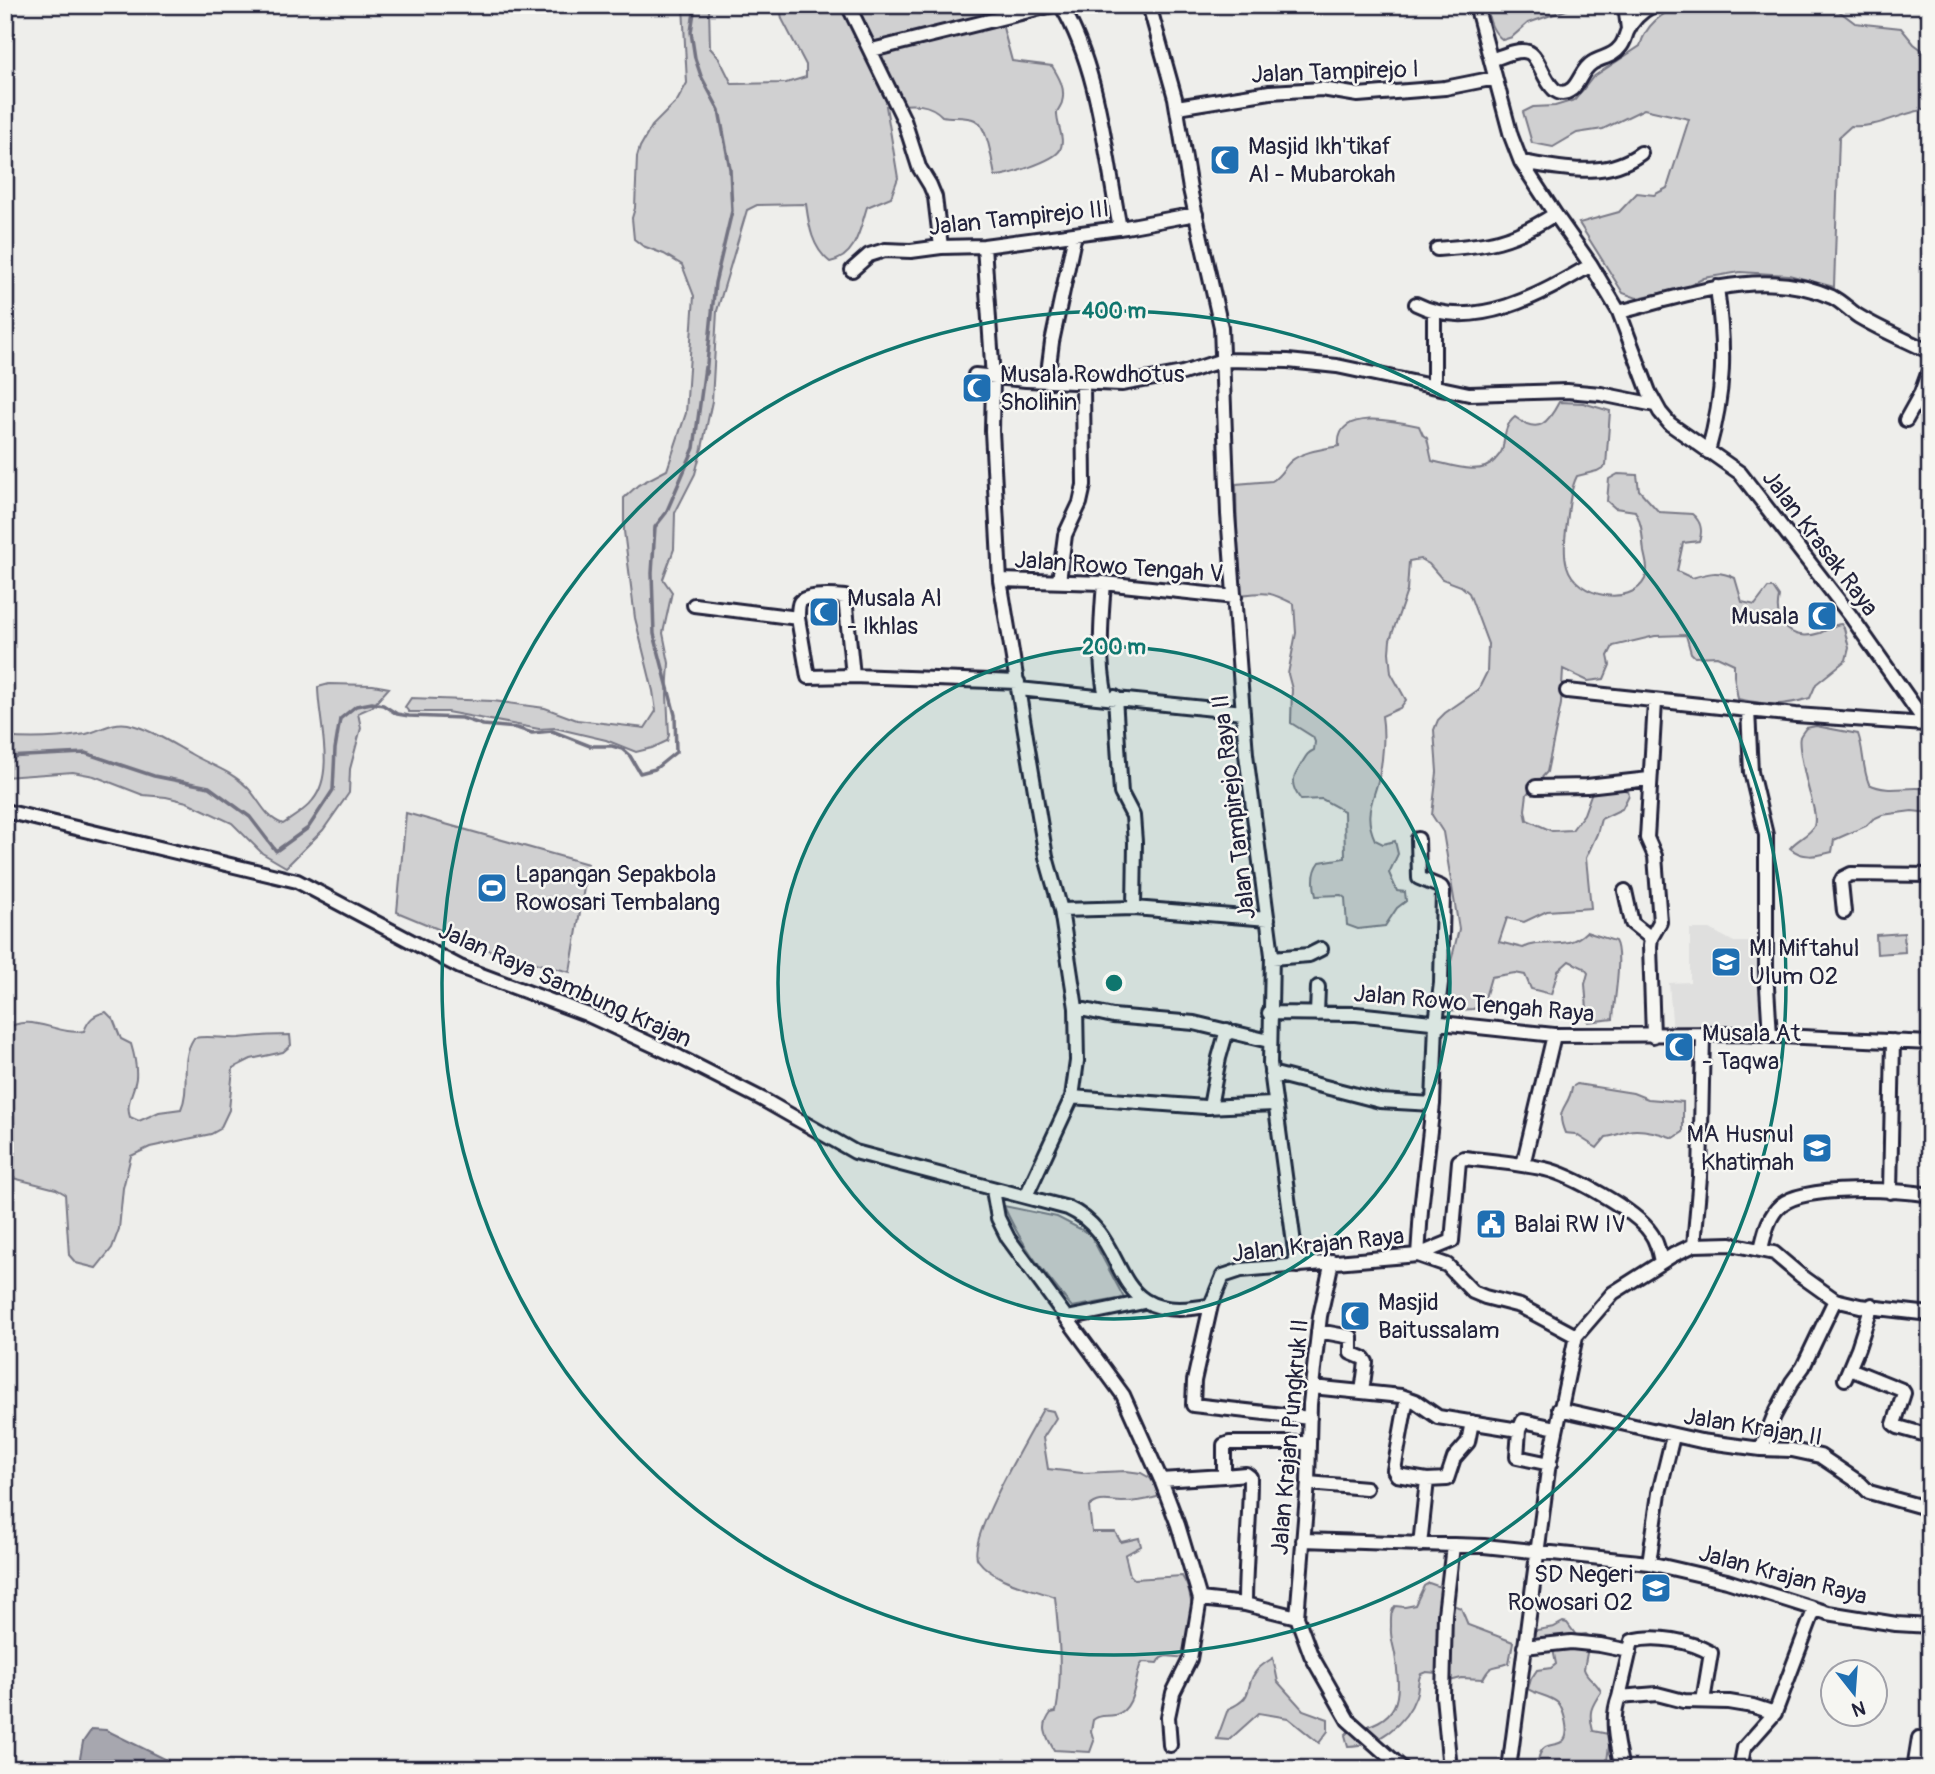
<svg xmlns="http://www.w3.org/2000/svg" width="1935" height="1774" viewBox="0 0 1935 1774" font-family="Pangolin,sans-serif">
<rect width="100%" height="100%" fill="#eeeeeb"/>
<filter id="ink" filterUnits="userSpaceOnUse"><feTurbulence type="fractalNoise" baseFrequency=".0143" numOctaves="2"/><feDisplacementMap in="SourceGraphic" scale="14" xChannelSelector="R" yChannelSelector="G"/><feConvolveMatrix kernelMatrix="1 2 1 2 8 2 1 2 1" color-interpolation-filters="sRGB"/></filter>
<g filter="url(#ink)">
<path fill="#dfdfde" d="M 1690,929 L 1710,929 L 1734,942 L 1760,942 L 1766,1030 L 1673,1033 L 1669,983 L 1690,982 Z"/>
<path fill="#d0d0d1" stroke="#797986" stroke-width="2" d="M 683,5 L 709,5 L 710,48 L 719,58 L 732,84 L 786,83 L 806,77 L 806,65 L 782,19 L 781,13 L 785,5 L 921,5 L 932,7 L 997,5 L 1012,61 L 1052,66 C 1059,77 1066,89 1062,102 C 1062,104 1058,110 1057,112 C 1056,125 1066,138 1060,150 C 1054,161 1006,176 995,176 C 992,162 988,126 975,120 C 966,116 952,118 942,116 C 927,100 907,105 886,106 L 898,178 L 891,197 L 867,207 C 860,229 856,257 830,262 C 812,248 809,226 806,204 L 757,205 L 747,210 L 717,311 L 712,401 L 702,448 L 695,474 L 675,513 L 674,549 L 663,579 L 672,592 L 663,633 L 669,663 L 667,695 L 669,735 L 667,741 L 652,748 L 636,752 L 606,740 L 555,728 L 539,729 L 447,712 L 409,712 L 405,707 L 411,698 L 493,701 L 545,708 L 577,720 L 645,728 L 656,711 L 653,691 L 635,618 L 624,531 L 624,498 L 638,485 L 667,470 L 686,413 L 694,296 L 682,265 L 664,254 L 643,246 L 634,239 L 632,218 L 635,208 L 637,157 L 640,147 L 652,126 L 677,101 L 687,83 Z
M 1487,5 L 1581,5 L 1528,23 L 1512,37 L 1503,40 C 1492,32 1488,20 1487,5 Z
M 1679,5 L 1831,5 L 1855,23 L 1901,28 L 1914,44 L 1930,56 L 1930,109 C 1903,111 1878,129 1851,126 L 1839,137 L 1834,287 L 1789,275 L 1740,272 L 1704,278 L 1685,288 L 1637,298 L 1623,293 L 1579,223 L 1619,212 L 1637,193 L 1654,195 L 1667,188 L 1689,119 L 1644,109 L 1603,129 L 1577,133 L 1553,147 L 1532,143 L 1523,112 L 1533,107 L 1555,106 L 1575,100 L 1593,77 L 1640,46 C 1646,24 1661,15 1679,5 Z
M 1559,402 L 1583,403 L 1610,411 L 1606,466 L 1597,471 L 1577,476 C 1570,490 1569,507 1567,523 C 1565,536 1563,553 1567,566 C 1576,598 1631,607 1645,579 C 1649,569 1646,562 1644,552 C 1642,537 1643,525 1635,511 L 1615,508 L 1607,501 L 1609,479 L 1618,474 L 1637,475 L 1639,490 L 1659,512 L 1692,514 C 1701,521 1703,531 1699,541 L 1683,543 L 1677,571 L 1692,578 C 1708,573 1718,570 1735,578 L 1742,602 L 1755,605 L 1768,588 L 1773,588 L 1779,597 C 1773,624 1792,642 1820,633 C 1828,630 1832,625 1841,624 L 1844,628 L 1849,648 L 1846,660 L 1816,684 L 1810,698 C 1780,707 1768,705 1738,699 L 1734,676 L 1734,664 L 1717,656 L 1695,657 L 1691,653 L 1686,635 L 1655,636 L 1613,646 L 1608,656 L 1610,665 L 1604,679 L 1588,681 L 1563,669 L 1561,704 L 1547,772 L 1527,794 L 1525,810 L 1527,820 L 1552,831 L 1572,830 L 1584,814 L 1593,789 L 1618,788 L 1628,791 L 1629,795 L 1622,809 L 1601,819 L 1597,834 L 1586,858 L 1591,908 L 1547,911 L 1524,922 L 1507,918 L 1499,942 L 1523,948 C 1544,937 1566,952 1586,932 L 1615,941 C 1623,954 1614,1001 1613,1019 L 1588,1022 L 1585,984 L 1588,973 L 1584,968 L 1569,961 L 1558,971 L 1551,994 L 1531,989 L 1525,975 L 1515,973 L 1491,977 L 1483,1005 L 1473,1009 L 1445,1011 L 1442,998 L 1459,929 L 1443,832 L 1432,815 L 1437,772 L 1434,730 L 1438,720 L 1445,713 L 1478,690 L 1487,672 L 1488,644 L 1469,593 L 1461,586 L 1442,579 L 1429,564 L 1420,559 L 1409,561 L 1407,591 L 1390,640 L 1389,652 L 1391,673 L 1406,700 L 1400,708 L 1382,716 C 1385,734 1383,759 1379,777 C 1373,802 1363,814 1375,840 L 1383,844 L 1395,841 L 1398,854 L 1389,873 L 1397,891 L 1405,892 L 1406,901 L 1397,908 L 1385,926 L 1358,929 L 1347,925 L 1345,898 L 1341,895 L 1316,896 C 1313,884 1312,872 1320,862 L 1345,858 L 1344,811 L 1322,799 L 1301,800 C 1288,782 1293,779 1302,763 C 1306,756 1307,753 1314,750 L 1315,742 L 1313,737 L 1291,723 L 1292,689 L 1288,674 L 1296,633 L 1294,604 C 1268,591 1269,592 1238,595 L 1236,484 L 1272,481 C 1281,476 1284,467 1291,461 C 1303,451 1324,449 1339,446 C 1335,407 1397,421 1419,426 L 1423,435 L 1427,438 L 1432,461 C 1451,465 1481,477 1495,460 C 1498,456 1503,452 1503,446 C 1505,435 1505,425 1515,417 C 1539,435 1548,423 1559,402 Z
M 329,684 L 373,685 L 389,688 L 372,707 L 358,713 L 361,728 L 350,769 L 349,793 L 323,830 L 286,867 L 262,853 L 232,823 L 187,802 L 166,797 L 143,795 L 94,776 L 73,772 L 5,777 L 5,737 C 30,740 61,738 86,734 C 100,731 112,721 128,724 C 148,728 173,744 191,754 C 210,765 231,771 247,787 C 260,800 264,817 283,824 C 293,817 306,810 313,800 C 336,772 318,719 318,687 Z
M 1816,726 L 1858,734 C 1864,750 1862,767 1869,784 C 1889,794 1908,785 1930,789 L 1930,813 L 1912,811 L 1882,815 L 1873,819 L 1866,826 L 1834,840 L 1832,852 C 1817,856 1802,859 1790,848 C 1797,839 1811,834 1814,826 C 1817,817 1813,807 1811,798 C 1808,788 1797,745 1800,737 C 1800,736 1805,729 1806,728 Z
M 406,813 L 588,864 L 570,972 L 496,953 L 397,912 Z
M 1904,933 L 1905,952 L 1877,954 L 1876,935 Z
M 106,1012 L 113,1019 L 121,1039 L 131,1044 C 134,1054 137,1067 136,1078 C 134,1093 125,1102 130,1117 L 139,1121 L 159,1112 L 181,1109 C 191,1087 179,1060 194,1038 C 209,1035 224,1039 239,1038 C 256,1036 272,1035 290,1035 L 291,1045 L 283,1052 L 251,1059 L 233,1068 L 229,1110 L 220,1129 L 211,1134 L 150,1147 L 131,1156 L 123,1188 L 119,1229 L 112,1248 L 96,1268 L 76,1263 L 69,1255 L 65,1194 L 56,1189 L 5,1176 L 5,1030 C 30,1011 57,1036 84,1031 C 89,1019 93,1015 106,1012 Z
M 1577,1084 L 1633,1093 L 1648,1099 L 1683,1102 L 1683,1132 L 1674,1138 C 1662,1134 1640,1128 1628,1131 C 1621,1133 1614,1136 1606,1137 L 1597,1148 L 1575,1134 L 1565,1133 C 1554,1107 1569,1109 1572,1087 Z
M 1004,1206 L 1057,1217 L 1090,1234 L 1124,1298 L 1072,1307 C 1046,1275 1020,1244 1004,1206 Z
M 1043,1409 L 1053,1411 L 1056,1418 L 1043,1438 L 1048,1469 L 1082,1473 L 1126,1471 L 1141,1473 L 1150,1478 L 1160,1492 L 1157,1497 C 1147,1500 1133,1502 1122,1502 C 1109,1502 1100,1497 1089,1507 L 1092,1532 L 1115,1532 L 1121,1542 L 1139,1538 L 1141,1546 L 1125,1555 L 1130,1575 L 1134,1579 L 1182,1576 C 1198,1600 1190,1631 1186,1658 L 1166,1656 L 1161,1658 L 1158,1663 L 1143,1662 L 1140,1666 C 1135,1681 1134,1711 1115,1715 C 1106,1717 1100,1714 1093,1720 L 1091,1731 L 1094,1741 L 1090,1752 L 1054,1750 C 1046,1736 1040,1727 1051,1713 L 1056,1712 C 1063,1674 1059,1635 1055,1597 C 1031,1588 994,1582 978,1560 C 965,1542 1031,1431 1043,1409 Z
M 1429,1583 L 1443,1588 L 1442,1601 L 1461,1608 L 1468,1625 L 1513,1642 L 1509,1663 C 1494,1669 1492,1662 1483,1679 L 1461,1678 L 1450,1681 L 1448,1674 L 1426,1672 L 1421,1674 C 1417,1681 1419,1688 1416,1696 C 1406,1724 1378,1746 1348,1746 L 1345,1735 L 1349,1731 C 1400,1721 1402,1702 1395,1654 C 1393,1644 1390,1636 1391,1627 C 1391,1619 1390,1612 1395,1606 L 1405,1607 L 1415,1605 L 1424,1586 Z
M 1563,1622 L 1567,1623 L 1576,1635 L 1586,1634 L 1590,1637 L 1584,1669 C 1587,1679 1597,1681 1601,1692 C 1591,1707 1588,1712 1593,1731 L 1608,1734 L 1610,1738 L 1606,1769 L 1537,1769 C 1538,1762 1538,1753 1544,1748 C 1550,1743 1559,1746 1564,1740 C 1570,1733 1564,1710 1558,1703 C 1551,1696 1537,1695 1528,1689 L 1531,1679 L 1537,1670 L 1551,1668 L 1556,1664 L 1553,1649 L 1529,1642 L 1531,1631 L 1554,1627 Z
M 1273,1658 L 1278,1682 L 1303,1710 L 1328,1719 L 1328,1731 L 1319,1743 L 1288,1718 L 1259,1713 L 1229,1740 L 1217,1739 L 1228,1709 C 1258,1696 1242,1686 1258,1669 C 1262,1665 1268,1661 1273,1658 Z"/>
<path fill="#a7a7af" stroke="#727281" stroke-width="2" d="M 92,1729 L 106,1730 L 167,1760 L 170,1769 L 78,1769 L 83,1742 Z"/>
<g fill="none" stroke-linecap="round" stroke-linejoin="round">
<path stroke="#727281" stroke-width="3.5" d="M 5,757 L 85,753 L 154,776 L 209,787 L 250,817 L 276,851 L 308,828 L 333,790 L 335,749 L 340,719 L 356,706 L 372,703 L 383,705 L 397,714 L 409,716 L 462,718 L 483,725 L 517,728 L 532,733 L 552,731 L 590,746 L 612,746 L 622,749 L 630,756 L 640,773 L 655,769 L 676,752 L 675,715 L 654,634 L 652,573 L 655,527 L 666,513 L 694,448 L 705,367 L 706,374 L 715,283 L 732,211 L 730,169 L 719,110 L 701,76 L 695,58 L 691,32 L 695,5"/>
<g stroke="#22223b" stroke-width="18">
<path id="street" d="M 848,5 L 904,120 L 919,167 L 930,185 L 935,197 L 941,247
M 1061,5 C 1100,70 1105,154 1120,228
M 1149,5 L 1175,98 L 1190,189 L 1221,327 L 1228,514 L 1246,754 L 1272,955 L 1270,1063 L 1297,1266
M 1476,5 L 1511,136 L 1521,162 L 1555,214 L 1591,265 L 1619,312 L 1649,392 L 1660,412 L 1670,424 L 1740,473 L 1850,615 L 1930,729
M 1625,5 L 1628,29
M 872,50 L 1053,5
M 1491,60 C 1501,57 1517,48 1528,52 C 1542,56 1548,107 1572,89 C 1580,82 1582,69 1592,63 C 1601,57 1613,57 1620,47 C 1624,43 1625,37 1627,32 C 1632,20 1642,11 1653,5
M 1177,107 L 1270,92 L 1322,89 L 1358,95 L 1445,88 L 1495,78
M 1521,162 C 1562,168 1605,180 1641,153
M 984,246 L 993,378 L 992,431 L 1000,580 L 1046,857 L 1061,910 L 1076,1008 L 1077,1061 L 1072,1097 L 1026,1196
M 1437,249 C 1489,245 1510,243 1555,214
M 852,270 L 869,255 L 885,250 L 911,251 L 941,247 L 984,246 L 1126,227 L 1196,214
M 1416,304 C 1474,333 1542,294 1591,265
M 1619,312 C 1687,295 1764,266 1832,297 C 1842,302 1849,310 1858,316 C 1881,330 1906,340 1930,352
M 975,375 L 1026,380 L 1122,384 L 1183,373 L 1223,360 L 1288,361 L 1337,366 L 1469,394 L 1567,391 L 1601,394 L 1655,405
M 1047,381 L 1052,342 L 1075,234
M 1434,386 L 1434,312
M 1906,420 L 1921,393 L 1930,368
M 1708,452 C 1725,391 1725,349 1717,287
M 1000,580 L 1104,583 L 1235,597
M 1059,581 L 1065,535 L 1080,503 L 1084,485 L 1083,383
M 1104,583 C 1101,620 1098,660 1106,697
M 694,605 L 798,618 L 808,677 L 853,676 L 1018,682
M 798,618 C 798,614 798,605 800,602 C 806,594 836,596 845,597 L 853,676
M 1019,689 L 1243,712
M 1567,691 L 1796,715 L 1925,724
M 1115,697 L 1121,793 L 1133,816 L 1135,842 L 1134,908
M 1748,710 L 1751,772 L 1766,835 L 1766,971 L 1770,1036
M 1536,787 L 1587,786 L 1649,779
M 5,811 L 297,881 L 460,967 L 586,1014 L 679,1057 L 762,1099 L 855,1152 L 1068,1208 C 1136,1239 1102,1329 1211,1305 L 1223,1276 L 1241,1270 L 1418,1255 L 1447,1265 L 1473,1292 L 1485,1297 L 1520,1306 L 1576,1336 L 1548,1470 L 1509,1769
M 1418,839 L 1419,878 L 1441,887 L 1443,891 L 1441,983 L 1436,1023 L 1433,1104 L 1421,1210 L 1418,1255 L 1452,1241 L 1459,1161 L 1464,1158 C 1491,1161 1518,1163 1545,1169 C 1571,1175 1635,1210 1650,1232 C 1657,1241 1659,1252 1661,1262
M 1625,891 L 1632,923 L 1651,938
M 1061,910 L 1134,908 L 1268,919
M 1844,912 L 1841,882 L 1843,878 L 1851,874 L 1930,875
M 1272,958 L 1309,955 L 1321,949
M 1076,1008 L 1113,1016 L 1194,1023 L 1269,1041
M 1269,1013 L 1356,1014 L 1554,1035 L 1739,1034 L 1930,1043
M 1317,1014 L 1318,987
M 1653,1036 L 1650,946 L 1651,938 L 1660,922 L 1655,856 L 1647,838 L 1655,702
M 1271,1073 L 1380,1101 L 1433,1104
M 1072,1097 L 1205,1107 L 1274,1104
M 1210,1107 L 1219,1058 L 1227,1030
M 1523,1165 L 1554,1035
M 993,1190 L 998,1218 L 1008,1238 L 1123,1395 L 1161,1480 L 1178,1525 L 1200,1599 L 1190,1659 L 1173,1693 L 1168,1717 L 1170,1745
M 1890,1192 L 1893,1041
M 1694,1245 L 1700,1177 L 1703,1035
M 1761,1249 C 1765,1233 1768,1216 1781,1205 C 1805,1185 1898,1189 1930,1195
M 1332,1261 L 1320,1316 L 1310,1404 L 1308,1483 L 1297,1617 L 1311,1655 L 1348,1720 L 1403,1769
M 1211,1305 L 1194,1381 L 1193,1405 L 1310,1418
M 1067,1318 L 1144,1302
M 1318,1331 L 1351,1337 L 1351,1353 L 1363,1358 L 1366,1362 L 1362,1392
M 1576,1336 L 1613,1293 L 1673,1255 L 1694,1245 L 1731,1244 L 1774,1253 L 1800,1275 L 1835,1300 L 1860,1306 L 1930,1314
M 1850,1369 L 1902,1390 L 1904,1393 L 1894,1424 L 1898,1427 L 1930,1436
M 1845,1379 L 1858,1348 L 1872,1305
M 1312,1387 L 1401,1396 L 1415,1401 L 1438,1417 L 1519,1430 L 1517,1457 L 1550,1464
M 1407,1398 L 1394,1470 L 1397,1475 L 1427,1480 L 1447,1479 L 1454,1458 L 1468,1442 L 1472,1422
M 1559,1409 L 1701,1441 L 1761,1449 L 1792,1450 L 1820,1456 L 1860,1483 L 1869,1492 L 1930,1509
M 1519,1430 L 1523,1421 L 1556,1428
M 1761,1449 L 1774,1416 L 1792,1382 L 1803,1367 L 1835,1300
M 1224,1476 L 1246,1474 L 1250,1477 C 1250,1520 1245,1561 1245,1604
M 1161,1480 L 1224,1476 L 1224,1445 L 1229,1443 L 1309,1443
M 1308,1483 L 1366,1488
M 1303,1540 L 1484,1546 L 1649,1563 L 1727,1581 L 1828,1613 L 1896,1624 L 1930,1626
M 1420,1545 L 1427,1480
M 1649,1563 L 1659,1493 L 1673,1436
M 1200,1599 L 1245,1604 L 1297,1617
M 1524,1647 L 1571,1642 L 1600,1645 L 1630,1651
M 1619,1697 L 1632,1641 C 1656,1634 1690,1641 1711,1653 L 1703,1701
M 1450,1769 L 1443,1696 L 1445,1614 L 1453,1546
M 1622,1769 C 1617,1746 1610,1720 1619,1697 L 1657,1694 L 1684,1701 L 1729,1702 L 1753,1706 L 1775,1713
M 1740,1769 L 1744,1748 L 1775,1713 L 1814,1610
M 1914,1769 L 1919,1738"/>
</g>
<use href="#street" stroke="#f6f6f2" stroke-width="12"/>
</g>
</g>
<circle cx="1114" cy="983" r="336" fill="#0f766e" fill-opacity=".12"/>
<g fill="none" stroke="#0f766e" stroke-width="3.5">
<circle cx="1114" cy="983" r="336"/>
<circle cx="1114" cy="983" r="672"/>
</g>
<defs>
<g id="mosque-square" transform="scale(1.575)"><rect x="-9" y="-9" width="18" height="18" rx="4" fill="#1f6fb2" stroke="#f6f6f2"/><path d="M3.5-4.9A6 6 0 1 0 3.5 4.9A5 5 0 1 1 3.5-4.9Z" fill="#fff"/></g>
<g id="stadium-square" transform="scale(1.575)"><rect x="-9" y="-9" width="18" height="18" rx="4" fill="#1f6fb2" stroke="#f6f6f2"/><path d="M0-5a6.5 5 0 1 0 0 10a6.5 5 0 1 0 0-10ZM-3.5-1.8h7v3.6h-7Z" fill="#fff"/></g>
<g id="school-square" transform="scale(1.575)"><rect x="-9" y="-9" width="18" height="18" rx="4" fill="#1f6fb2" stroke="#f6f6f2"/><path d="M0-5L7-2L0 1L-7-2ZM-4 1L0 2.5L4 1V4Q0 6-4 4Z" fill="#fff"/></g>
<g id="civic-square" transform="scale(1.575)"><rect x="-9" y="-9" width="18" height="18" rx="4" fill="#1f6fb2" stroke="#f6f6f2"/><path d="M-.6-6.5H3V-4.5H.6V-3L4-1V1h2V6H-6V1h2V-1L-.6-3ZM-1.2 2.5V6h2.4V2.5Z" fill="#fff"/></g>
</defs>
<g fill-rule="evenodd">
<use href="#mosque-square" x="1225" y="160"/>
<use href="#mosque-square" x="977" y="388"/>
<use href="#mosque-square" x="824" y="612"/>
<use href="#mosque-square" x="1822" y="616"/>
<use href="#stadium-square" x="492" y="888"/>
<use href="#school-square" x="1726" y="962"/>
<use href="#mosque-square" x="1679" y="1047"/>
<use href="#school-square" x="1817" y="1148"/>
<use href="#civic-square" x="1491" y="1224"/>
<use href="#mosque-square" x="1355" y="1316"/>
<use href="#school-square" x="1656" y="1588"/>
</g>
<g text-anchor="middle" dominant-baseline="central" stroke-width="5" stroke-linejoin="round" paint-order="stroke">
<g font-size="24" fill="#22223b" stroke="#f6f6f2">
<text transform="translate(1335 72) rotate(-2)">Jalan Tampirejo I</text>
<text transform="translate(1019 218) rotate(-6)">Jalan Tampirejo III</text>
<text transform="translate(1820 543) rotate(53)">Jalan Krasak Raya</text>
<text transform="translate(1119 567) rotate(4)">Jalan Rowo Tengah V</text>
<text transform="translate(1234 807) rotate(-97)">Jalan Tampirejo Raya II</text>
<text transform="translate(565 985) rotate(24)">Jalan Raya Sambung Krajan</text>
<text transform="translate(1474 1004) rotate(5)">Jalan Rowo Tengah Raya</text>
<text transform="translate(1318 1245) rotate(-6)">Jalan Krajan Raya</text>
<text transform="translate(1753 1427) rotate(9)">Jalan Krajan II</text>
<text transform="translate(1290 1437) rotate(-85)">Jalan Krajan Pungkruk II</text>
<text transform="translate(1783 1575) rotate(15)">Jalan Krajan Raya</text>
</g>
<g font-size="24" fill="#22223b" stroke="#f6f6f2" text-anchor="start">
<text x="1248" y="146">Masjid Ikh'tikaf<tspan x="1248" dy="28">Al - Mubarokah</tspan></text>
<text x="1000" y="374">Musala Rowdhotus<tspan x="1000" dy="28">Sholihin</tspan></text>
<text x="847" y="598">Musala Al<tspan x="847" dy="28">- Ikhlas</tspan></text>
<text x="1799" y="616" text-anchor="end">Musala</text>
<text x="515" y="874">Lapangan Sepakbola<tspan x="515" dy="28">Rowosari Tembalang</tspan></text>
<text x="1749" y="948">MI Miftahul<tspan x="1749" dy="28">Ulum 02</tspan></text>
<text x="1702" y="1033">Musala At<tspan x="1702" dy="28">- Taqwa</tspan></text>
<text x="1794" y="1134" text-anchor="end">MA Husnul<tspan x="1794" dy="28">Khatimah</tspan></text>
<text x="1514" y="1224">Balai RW IV</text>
<text x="1378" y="1302">Masjid<tspan x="1378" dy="28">Baitussalam</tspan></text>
<text x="1633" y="1574" text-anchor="end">SD Negeri<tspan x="1633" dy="28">Rowosari 02</tspan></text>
</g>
</g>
<circle cx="1114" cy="983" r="10" fill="#0f766e" stroke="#f6f6f2" stroke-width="3.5"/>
<g font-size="21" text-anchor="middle" font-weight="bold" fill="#0f766e" stroke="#f6f6f2" stroke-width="5" stroke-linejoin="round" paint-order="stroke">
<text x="1114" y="318">400 m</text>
<text x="1114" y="654">200 m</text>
</g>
<rect width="1935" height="1774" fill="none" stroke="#f6f6f2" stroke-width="28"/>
<rect x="14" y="14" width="1907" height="1746" fill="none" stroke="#22223b" stroke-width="2.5" filter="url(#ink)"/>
<g transform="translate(1854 1693) rotate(163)"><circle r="33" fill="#f6f6f2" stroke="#a1a1a9" stroke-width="2"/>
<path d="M0-5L12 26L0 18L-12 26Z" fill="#1f6fb2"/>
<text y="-10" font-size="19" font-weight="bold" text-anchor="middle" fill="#22223b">N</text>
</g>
</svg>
